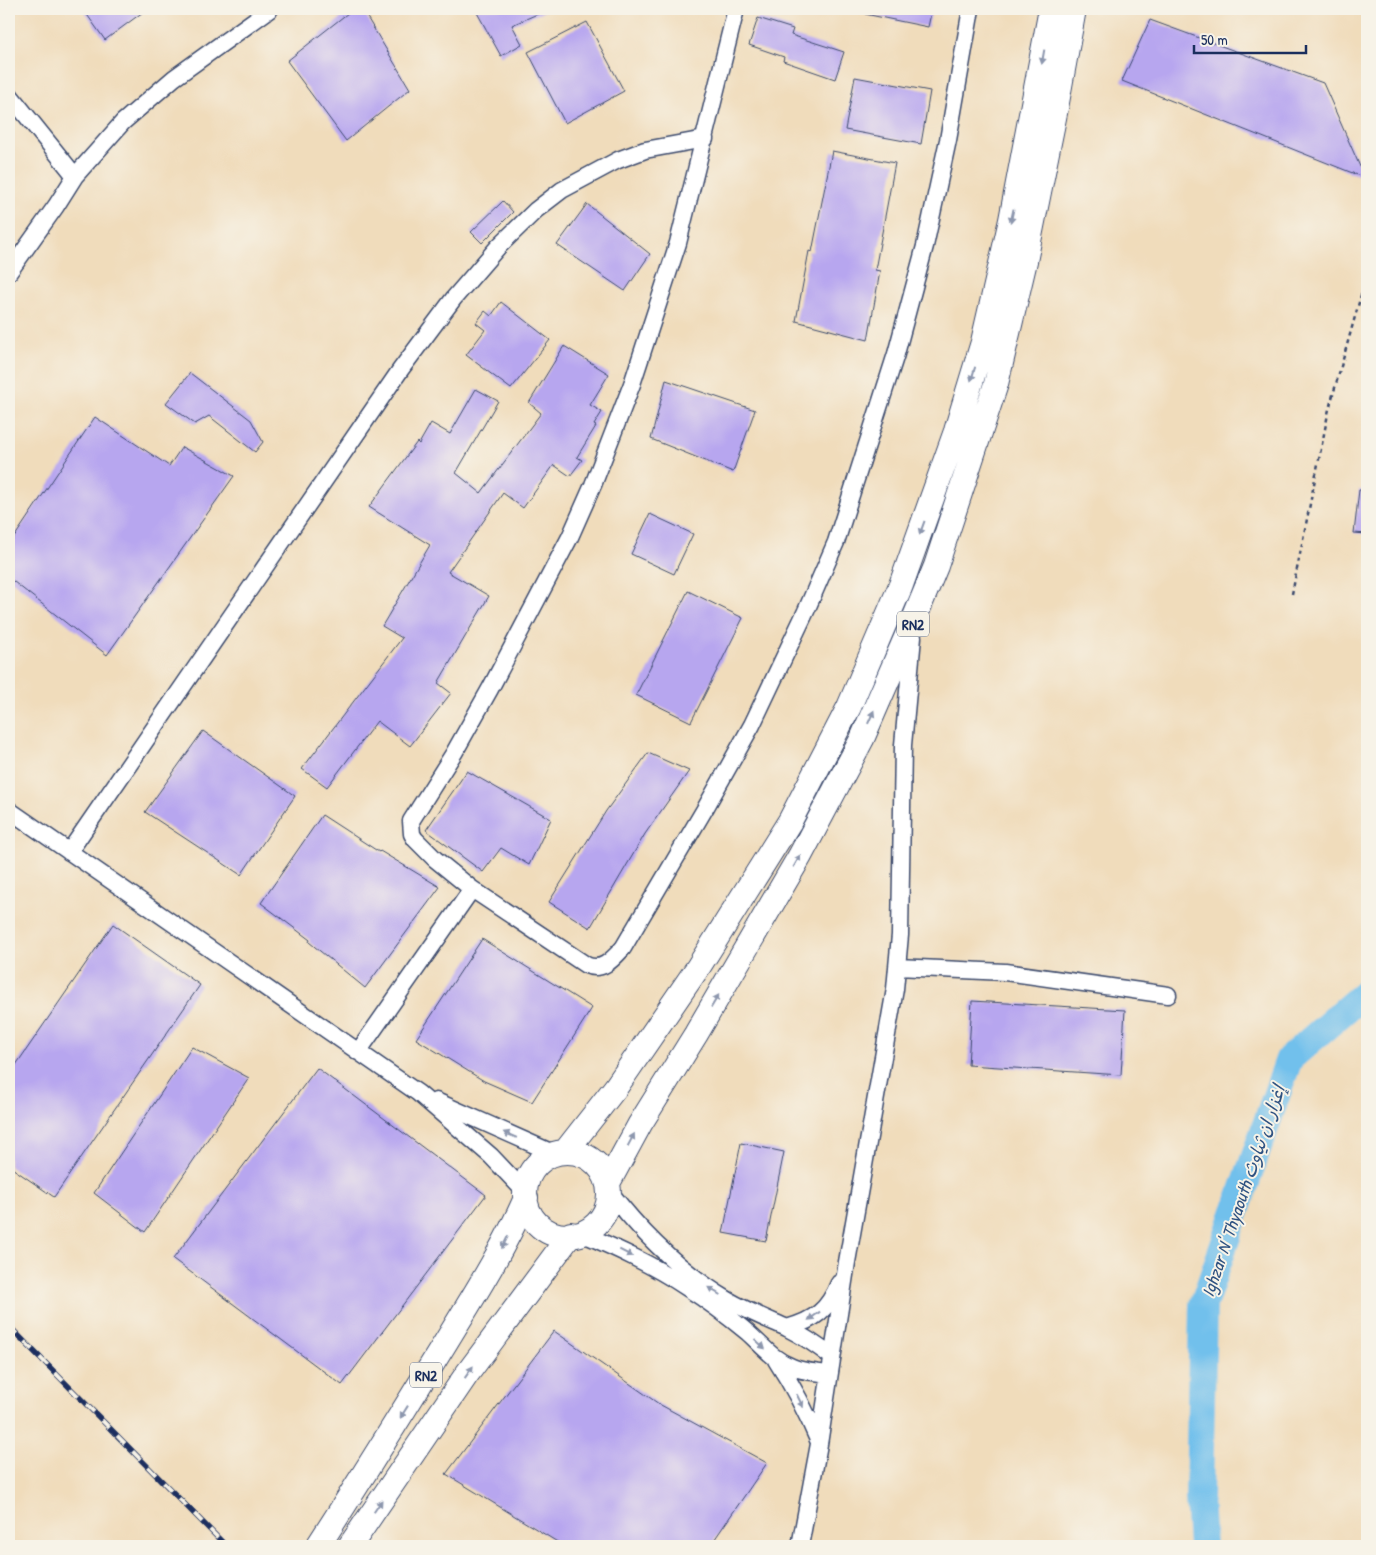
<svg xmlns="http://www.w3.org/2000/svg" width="1376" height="1555" viewBox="0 0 1376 1555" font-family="'Patrick Hand','Playpen Sans Arabic',sans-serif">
<rect width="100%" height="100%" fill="#f7f3e8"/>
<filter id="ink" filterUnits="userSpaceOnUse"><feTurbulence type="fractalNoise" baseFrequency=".02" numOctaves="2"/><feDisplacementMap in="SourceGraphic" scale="10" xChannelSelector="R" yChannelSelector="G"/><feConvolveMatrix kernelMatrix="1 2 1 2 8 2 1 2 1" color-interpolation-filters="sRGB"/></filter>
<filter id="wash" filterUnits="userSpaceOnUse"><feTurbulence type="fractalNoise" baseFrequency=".0096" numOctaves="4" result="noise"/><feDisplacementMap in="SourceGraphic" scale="20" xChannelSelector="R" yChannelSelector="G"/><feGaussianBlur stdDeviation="1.12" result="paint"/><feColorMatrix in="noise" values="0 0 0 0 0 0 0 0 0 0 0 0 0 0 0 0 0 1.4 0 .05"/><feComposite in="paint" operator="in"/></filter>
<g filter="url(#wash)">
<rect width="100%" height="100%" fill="#f0dcbb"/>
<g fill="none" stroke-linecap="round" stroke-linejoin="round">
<path stroke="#71c0ec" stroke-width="28" d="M 1202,1546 L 1199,1498 L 1203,1305 L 1289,1059 L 1367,991"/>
</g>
<g id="blocks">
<path fill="#b7a6ef" d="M 83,9 L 147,9 L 105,40 Z
M 353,9 L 362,9 L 410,89 L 346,141 L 287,61 Z
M 475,9 L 549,9 L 512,25 L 522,44 L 501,56 Z
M 866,9 L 932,9 L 928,27 L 865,14 Z
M 758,18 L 793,29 L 791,35 L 844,52 L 835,79 L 783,61 L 784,57 L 749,45 Z
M 1150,20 L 1323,83 L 1365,178 L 1122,81 Z
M 587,22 L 624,91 L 565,123 L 528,52 Z
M 855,77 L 930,91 L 921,144 L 845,130 Z
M 832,151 L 895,163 L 875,270 L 880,271 L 868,340 L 796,321 L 809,251 L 812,252 Z
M 503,201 L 513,212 L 482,243 L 471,232 Z
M 587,204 L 650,254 L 625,291 L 557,245 Z
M 501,302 L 550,340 L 511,389 L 466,355 L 485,330 L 476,323 L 485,311 L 491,316 Z
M 564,346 L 609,374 L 590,405 L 602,412 L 594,425 L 596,426 L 577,457 L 582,460 L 570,476 L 554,465 L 523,508 L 503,493 L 448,572 L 489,596 L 438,683 L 451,693 L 410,746 L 377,721 L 327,787 L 302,769 L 402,638 L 382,626 L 430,545 L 369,507 L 417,442 L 419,444 L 431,423 L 450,434 L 476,389 L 498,401 L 456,473 L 481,493 L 541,413 L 529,403 Z
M 190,373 L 251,420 L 263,442 L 255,452 L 209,416 L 195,424 L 166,403 Z
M 666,380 L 755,410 L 733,472 L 651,439 Z
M 95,417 L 169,466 L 182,447 L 234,476 L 107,655 L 9,578 L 9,545 Z
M 1359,490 L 1367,490 L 1367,534 L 1354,533 Z
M 650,514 L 693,534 L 674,574 L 631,554 Z
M 688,591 L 743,618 L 691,722 L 636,695 Z
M 203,731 L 295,796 L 241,875 L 145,812 Z
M 648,753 L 689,771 L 645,834 L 590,928 L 549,902 L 606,811 Z
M 467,771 L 551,819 L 529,865 L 501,848 L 483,872 L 426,830 Z
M 322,815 L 379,852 L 380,851 L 440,887 L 365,988 L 309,942 L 310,940 L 261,903 Z
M 113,924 L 200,985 L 54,1197 L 9,1166 L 9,1075 Z
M 482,939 L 592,1008 L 532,1102 L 484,1081 L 416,1039 Z
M 972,1001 L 1125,1010 L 1121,1075 L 968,1065 Z
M 192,1047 L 249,1078 L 145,1232 L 94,1193 Z
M 317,1068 L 486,1195 L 342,1385 L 173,1259 Z
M 741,1143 L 784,1152 L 766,1241 L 723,1233 Z
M 554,1331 L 659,1404 L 767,1463 L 710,1546 L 564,1546 L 446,1474 Z"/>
</g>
</g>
<g filter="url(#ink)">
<use href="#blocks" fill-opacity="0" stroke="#3b496c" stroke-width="1"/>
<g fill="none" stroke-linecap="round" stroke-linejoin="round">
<g stroke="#3b496c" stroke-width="19">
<path id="minor" d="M 736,9 L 678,243 L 632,384 L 593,485 L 570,537 L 490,689 L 454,753 L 411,821 L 412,834 L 415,839 L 435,859 L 472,889 L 586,965 C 602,972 612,960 623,948 L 706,807 L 752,725 L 806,611 L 836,542 L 896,354 L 925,246 L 948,140 L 971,9
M 9,94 L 75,176
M 9,272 L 56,206 L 75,176 L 123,122 L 174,78 L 270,9
M 9,810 L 418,1093 L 491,1156 L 526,1193
M 69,852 L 401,369 L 454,298 L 498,247 L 536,210 L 562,190 L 618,160 L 645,150 L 705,139
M 897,967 L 1005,972 L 1168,995
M 358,1052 L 472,889
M 436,1101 L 555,1154
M 610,1192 C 643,1235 681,1272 728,1300 C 747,1311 767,1319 787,1328 C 803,1336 818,1346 832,1357
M 581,1233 C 618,1249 653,1265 686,1287 C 708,1301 728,1316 747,1332 C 762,1345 773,1360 792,1367 C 803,1372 817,1372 829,1374
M 787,1328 C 815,1320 828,1310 839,1283
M 776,1360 C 793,1386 807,1413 819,1442
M 800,1546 L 819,1444 L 847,1262 L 895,989 L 900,935 L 903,745 L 913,637"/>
</g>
<g stroke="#3b496c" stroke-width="26">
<path id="highway" d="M 565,1152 L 616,1087 L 699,966 L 790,821 L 849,707 L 901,585 L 956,431 L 983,342 L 1011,220 L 1051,9
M525 1194a42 42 0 1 1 84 0a42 42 0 1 1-84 0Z
M 608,1183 L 640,1124 L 696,1034 L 800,856 L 862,739 L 915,617 L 936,566 L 996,384 L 1025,261 L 1056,108 L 1074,9
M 318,1546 C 362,1478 404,1410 447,1340 C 475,1294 504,1248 526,1198
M 350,1546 L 467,1374 L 571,1234"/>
</g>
<path stroke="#3b496c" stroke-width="2.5" stroke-dasharray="4 4" stroke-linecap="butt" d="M 1292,594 L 1329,409 L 1367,274"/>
<use href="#minor" stroke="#fff" stroke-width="16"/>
<use href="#highway" stroke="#fff" stroke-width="24"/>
<g stroke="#1b2f5e" stroke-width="5.5">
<path id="rail" d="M 9,1326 L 226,1546"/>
</g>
<use href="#rail" stroke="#f7f3e8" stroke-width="4" stroke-dasharray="11" stroke-linecap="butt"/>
</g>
<defs><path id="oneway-solid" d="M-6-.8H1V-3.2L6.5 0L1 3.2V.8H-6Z" transform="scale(1.25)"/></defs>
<g fill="#8d97ae">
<use href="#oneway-solid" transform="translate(1043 57) rotate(100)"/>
<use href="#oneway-solid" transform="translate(1012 216) rotate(102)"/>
<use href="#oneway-solid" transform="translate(973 374) rotate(107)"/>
<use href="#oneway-solid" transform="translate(922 528) rotate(110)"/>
<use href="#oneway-solid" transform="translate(871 717) rotate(-66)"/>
<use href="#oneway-solid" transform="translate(797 861) rotate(-61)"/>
<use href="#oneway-solid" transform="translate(715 1001) rotate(-59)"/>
<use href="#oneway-solid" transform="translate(510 1135) rotate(-157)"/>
<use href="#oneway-solid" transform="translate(631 1140) rotate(-62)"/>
<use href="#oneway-solid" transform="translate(505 1242) rotate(117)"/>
<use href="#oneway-solid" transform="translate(626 1253) rotate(27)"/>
<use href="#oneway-solid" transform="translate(714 1291) rotate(-148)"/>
<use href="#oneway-solid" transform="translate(814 1316) rotate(144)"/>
<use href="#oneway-solid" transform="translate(760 1344) rotate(43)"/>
<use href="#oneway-solid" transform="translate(469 1372) rotate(-55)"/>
<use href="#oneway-solid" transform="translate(800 1401) rotate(63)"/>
<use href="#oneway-solid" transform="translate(404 1412) rotate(122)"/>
<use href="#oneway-solid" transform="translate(378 1506) rotate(-56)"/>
</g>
</g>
<g text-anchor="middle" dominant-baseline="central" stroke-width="4" stroke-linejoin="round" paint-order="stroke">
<g fill="#f7f3e8" stroke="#5d6a87" stroke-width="1">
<rect x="897" y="611.5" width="32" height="25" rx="4"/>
<rect x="410" y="1362.5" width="32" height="25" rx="4"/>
</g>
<g font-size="15" font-weight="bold" fill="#1b2f5e">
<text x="913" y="624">RN2</text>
<text x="426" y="1375">RN2</text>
</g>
<g font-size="18" font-style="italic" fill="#305382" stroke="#f7f3e8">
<text transform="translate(1243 1191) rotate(-71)">Ighzar N' Thyaouth إغزار ان ثياوث</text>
</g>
</g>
<rect width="1376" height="1555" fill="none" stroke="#f7f3e8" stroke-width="30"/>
<path d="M1194 45v8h112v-8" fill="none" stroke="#1b2f5e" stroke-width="2.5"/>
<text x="1201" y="45" font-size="15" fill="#1b2f5e" stroke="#f7f3e8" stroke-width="4" paint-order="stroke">50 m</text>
</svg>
